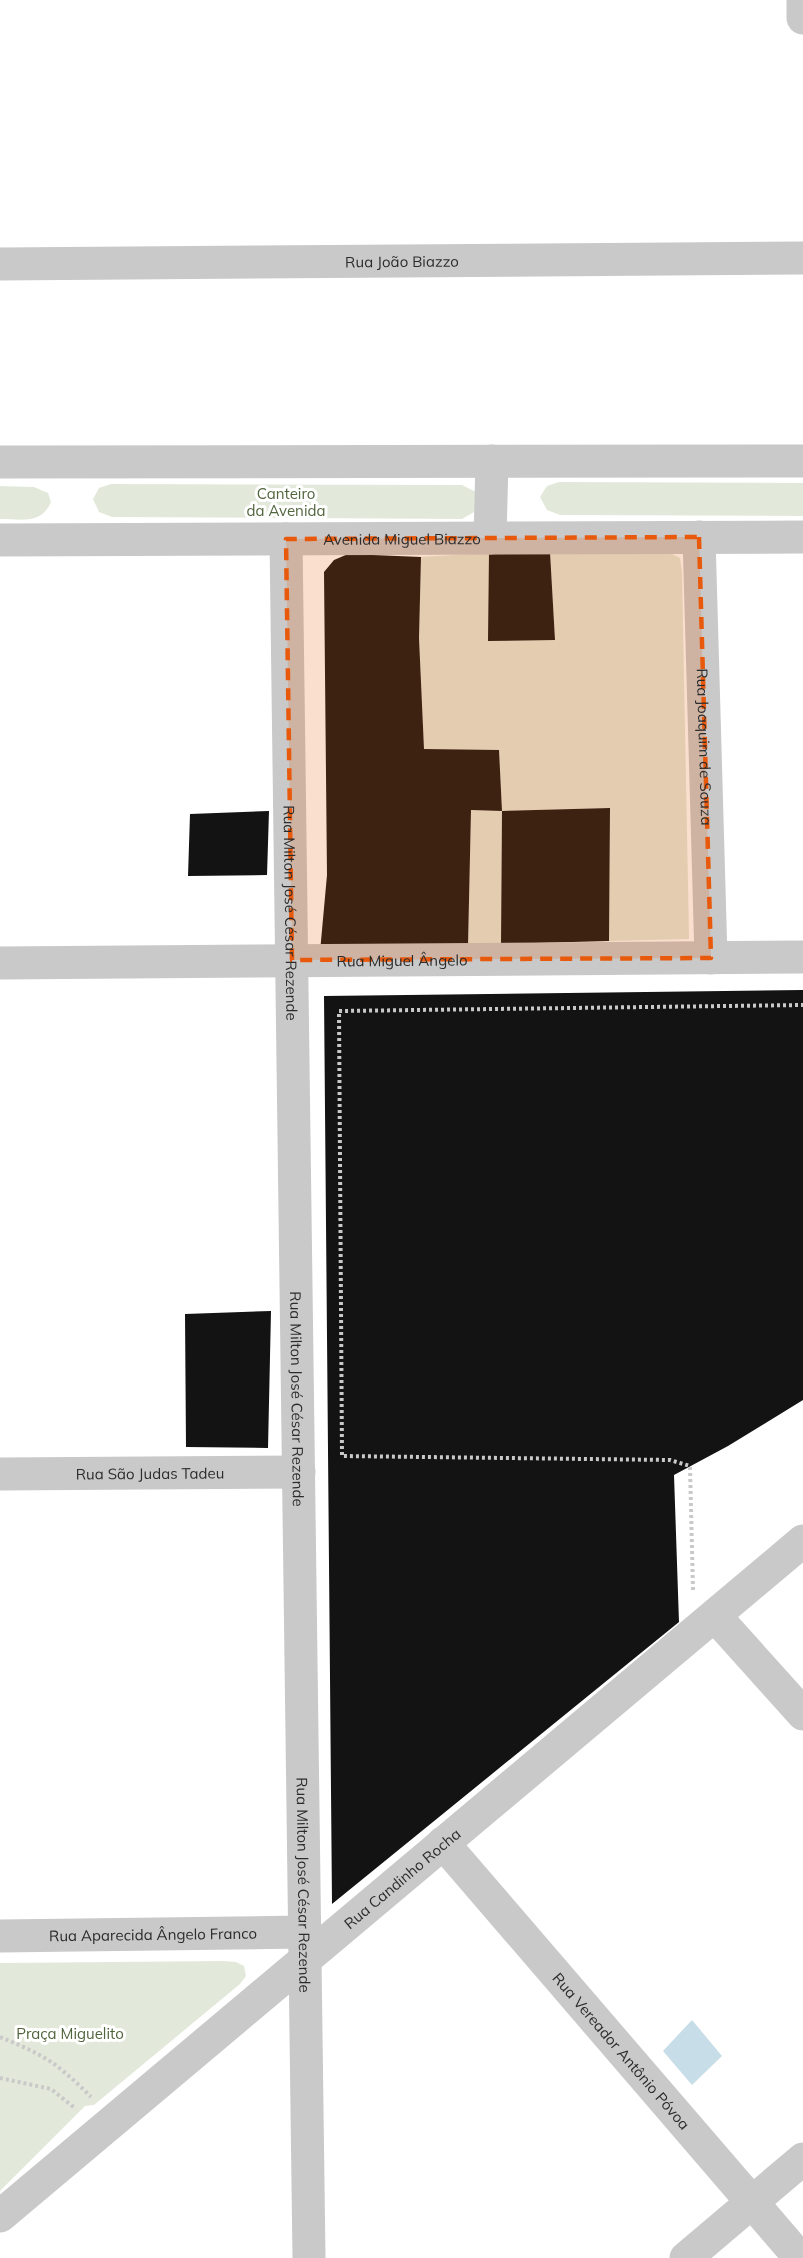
<svg xmlns="http://www.w3.org/2000/svg" width="803" height="2258" viewBox="0 0 803 2258" font-family="Mulish,sans-serif">
<rect width="100%" height="100%" fill="#fff"/>
<path fill="#e3e9da" d="M 559,482 L 803,483 L 803,516 L 560,515 L 547,510 L 540,497 L 547,486 Z
M 111,484 L 462,485 L 476,492 L 479,501 L 474,512 L 462,519 L 112,517 L 99,512 L 93,499 L 99,488 Z
M 0,486 L 34,487 L 48,493 L 51,502 C 41,525 22,519 0,519 Z
M 664,550 L 680,558 L 682,573 L 689,939 L 609,941 L 610,808 L 502,811 L 501,944 L 468,946 L 471,810 L 502,811 L 499,751 L 424,749 L 419,638 L 421,557 L 489,553 L 489,641 L 555,639 L 550,552 Z
M 223,1961 L 236,1962 L 244,1966 L 246,1976 L 240,1984 L 94,2105 L 85,2106 L 0,2191 L 0,1963 Z"/>
<path fill="#c7dde8" d="M 692,2020 L 722,2056 L 692,2085 L 663,2051 Z"/>
<path fill="#131313" d="M 550,552 L 555,640 L 488,641 L 489,553 Z
M 348,554 L 421,557 L 419,638 L 424,749 L 499,750 L 502,811 L 471,810 L 468,946 L 320,952 L 327,875 L 324,572 L 334,560 Z
M 610,808 L 609,941 L 501,944 L 502,811 Z
M 269,811 L 267,875 L 188,876 L 190,814 Z
M 803,990 L 803,1400 L 728,1446 L 674,1475 L 679,1622 L 332,1904 L 324,996 Z
M 271,1311 L 268,1448 L 186,1447 L 185,1314 Z"/>
<g fill="none" stroke-linecap="round" stroke-linejoin="round">
<path stroke="#c9c9c9" stroke-width="4" stroke-dasharray="3 3" stroke-linecap="butt" d="M 693,1590 L 690,1466 L 670,1460 L 342,1456 L 339,1011 L 803,1005
M 0,2037 C 22,2046 44,2055 63,2071 C 73,2079 82,2088 91,2097
M 0,2078 L 51,2089 L 76,2109"/>
<g stroke="#c9c9c9" stroke-width="33">
<path d="M 803,0 L 803,18"/>
<path id="s1" d="M 0,264 L 803,258"/>
<path id="s2" d="M 699,537 L 711,958"/>
<path id="s3" d="M 286,539 L 309,2258"/>
<path id="s4" d="M 0,963 L 803,957"/>
<path id="s5" d="M 0,1474 L 299,1472"/>
<path d="M 715,1616 L 803,1714"/>
<path id="s6" d="M 443,1843 L 800,2258"/>
<path id="s7" d="M 0,1936 L 305,1932"/>
<path id="s8" d="M 0,2216 L 803,1541"/>
<path d="M 686,2258 L 803,2159"/>
</g>
<g stroke="#c9c9c9" stroke-width="33">
<path d="M 0,462 L 803,461"/>
<path d="M 490,538 L 492,461"/>
<path id="s9" d="M 0,540 L 803,537"/>
</g>
</g>
<path fill="#e8590c" fill-opacity="0.2" stroke="#e8590c" stroke-width="4.5" stroke-dasharray="12 8" stroke-linejoin="round" d="M 699,537 L 711,958 L 292,960 L 286,539 Z"/>
<g text-anchor="middle" dominant-baseline="central" stroke-width="6" stroke-linejoin="round" paint-order="stroke">
<g font-size="15" fill="#2c2c2c" stroke="#fff">
<text stroke="none"><textPath href="#s1" startOffset="402">Rua João Biazzo</textPath></text>
<text stroke="none"><textPath href="#s9" startOffset="402">Avenida Miguel Biazzo</textPath></text>
<text stroke="none"><textPath href="#s2" startOffset="210">Rua Joaquim de Souza</textPath></text>
<text stroke="none"><textPath href="#s3" startOffset="374">Rua Milton José César Rezende</textPath></text>
<text stroke="none"><textPath href="#s4" startOffset="402">Rua Miguel Ângelo</textPath></text>
<text stroke="none"><textPath href="#s3" startOffset="860">Rua Milton José César Rezende</textPath></text>
<text stroke="none"><textPath href="#s5" startOffset="150">Rua São Judas Tadeu</textPath></text>
<text stroke="none"><textPath href="#s8" startOffset="525">Rua Candinho Rocha</textPath></text>
<text stroke="none"><textPath href="#s3" startOffset="1346">Rua Milton José César Rezende</textPath></text>
<text stroke="none"><textPath href="#s7" startOffset="153">Rua Aparecida Ângelo Franco</textPath></text>
<text stroke="none"><textPath href="#s6" startOffset="274">Rua Vereador Antônio Póvoa</textPath></text>
</g>
<g font-size="15" fill="#51653d" stroke="#fff">
<text x="286" y="493">Canteiro<tspan x="286" dy="17">da Avenida</tspan></text>
<text x="70" y="2033">Praça Miguelito</text>
</g>
</g>
</svg>
